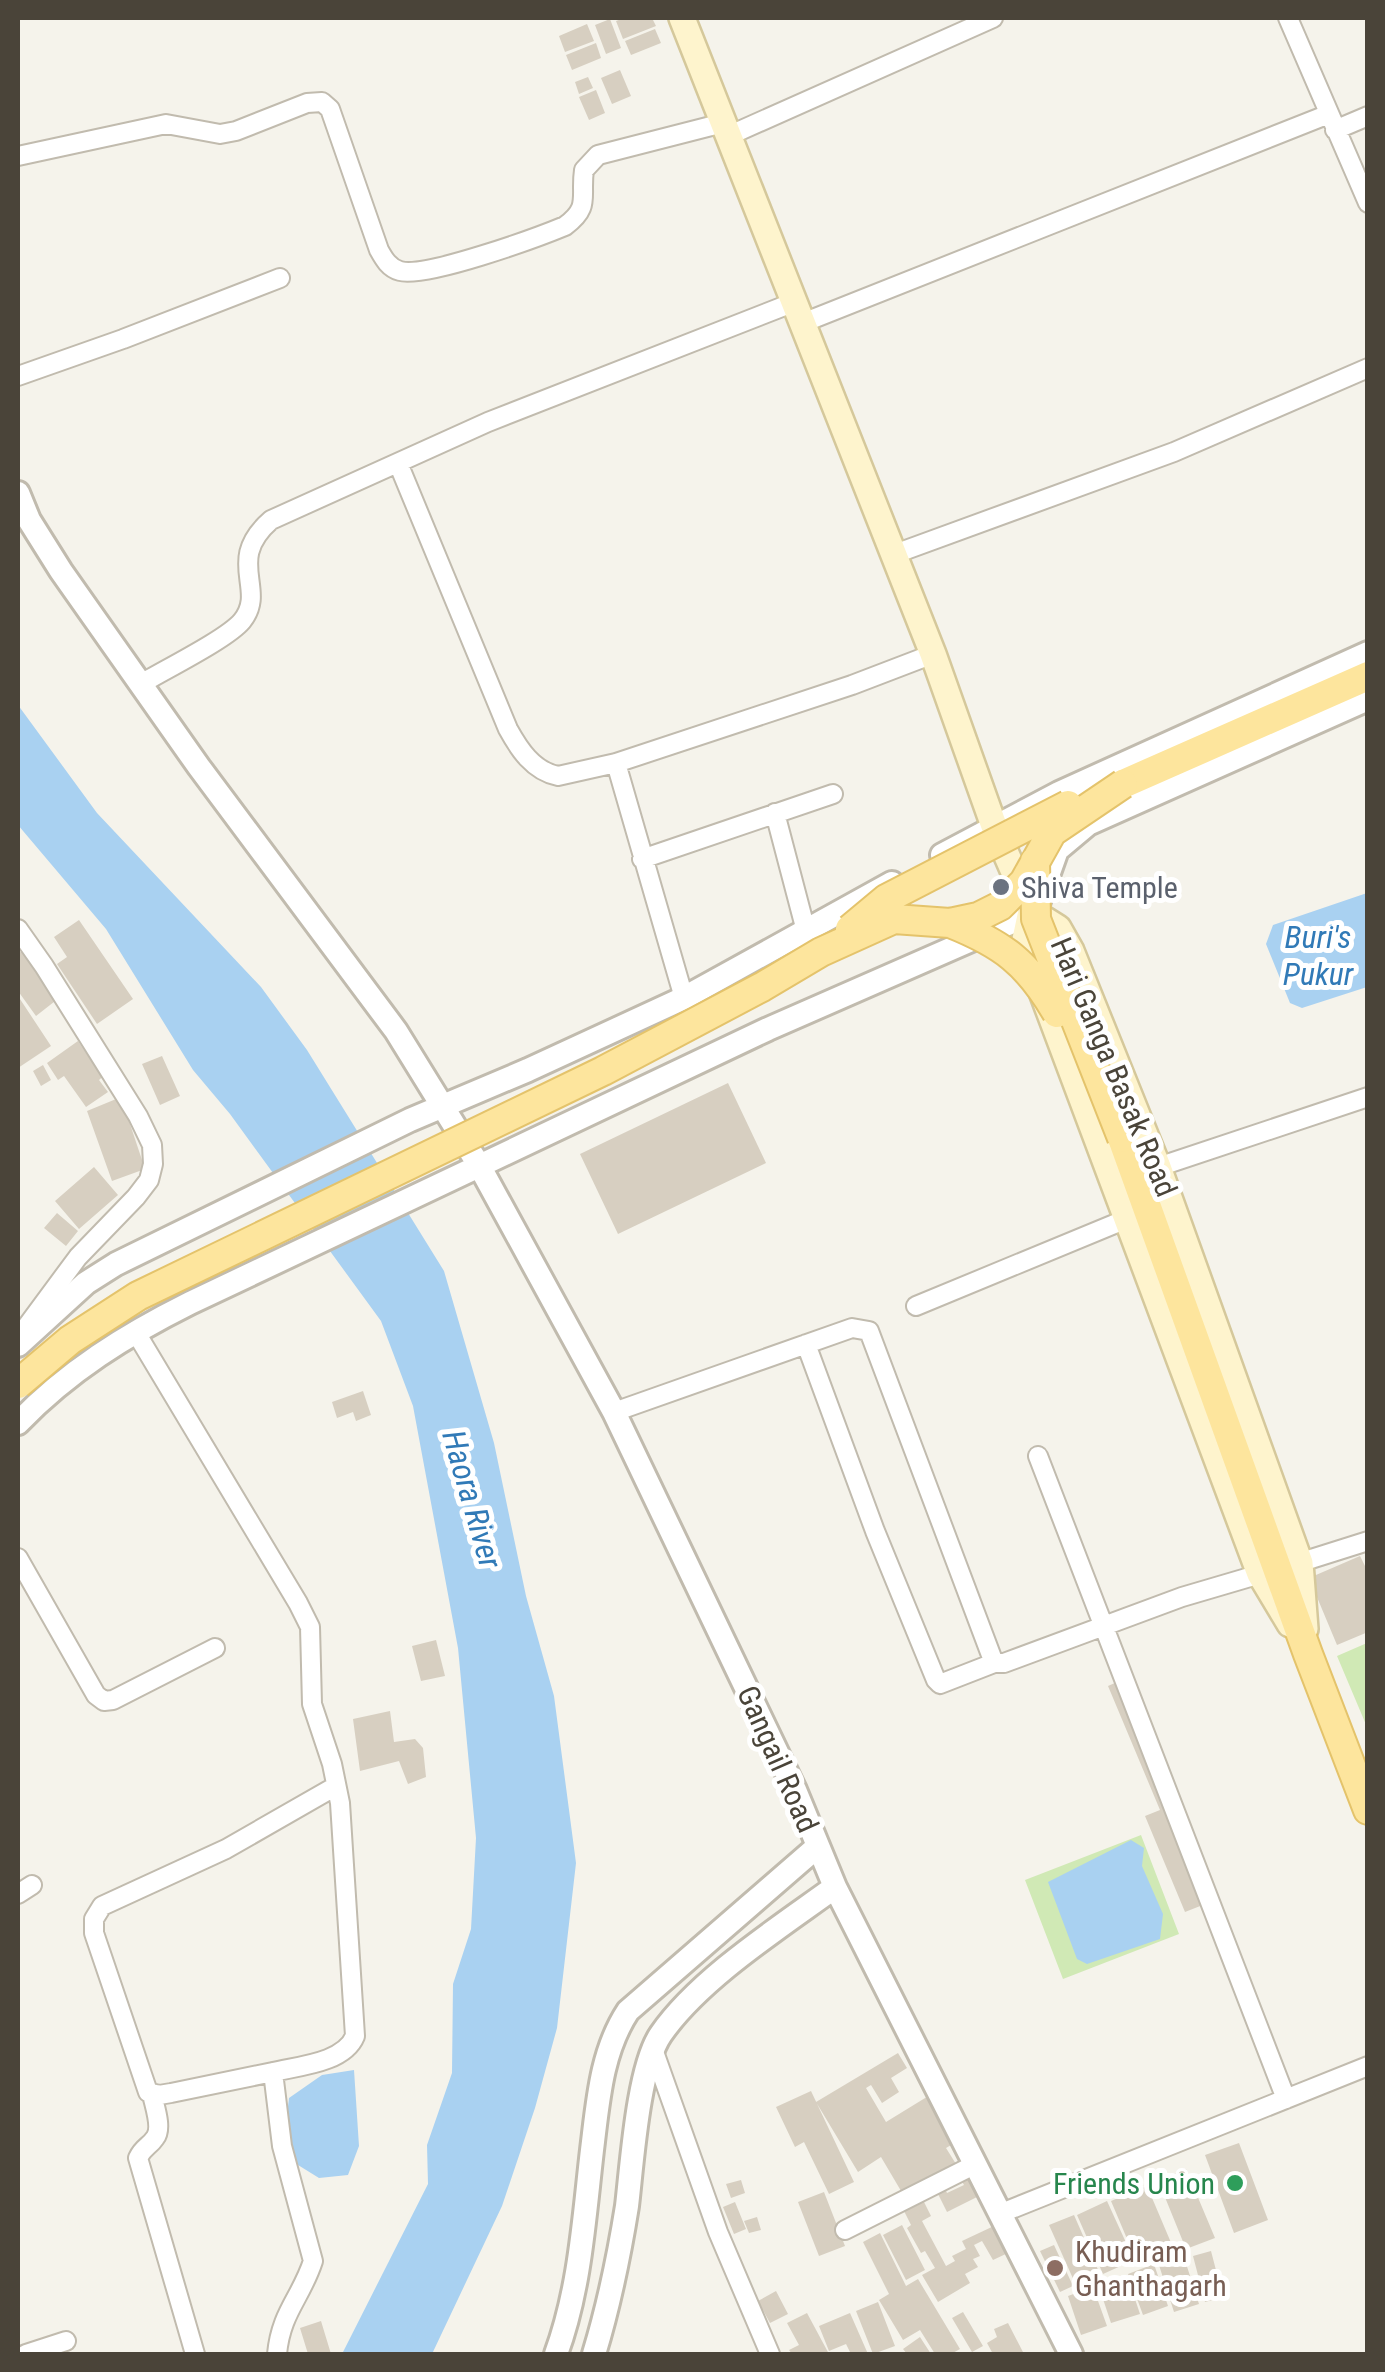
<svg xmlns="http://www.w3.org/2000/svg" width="1385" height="2372" viewBox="0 0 1385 2372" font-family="'Roboto Condensed',sans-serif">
<rect width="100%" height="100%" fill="#f5f3eb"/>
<path fill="#d0e9b5" d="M 1367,1643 L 1367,1727 L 1337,1656 Z
M 1141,1835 L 1179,1934 L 1063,1979 L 1025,1880 Z"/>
<path fill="#a9d1f1" d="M 18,705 L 97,813 L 261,987 L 307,1050 L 444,1271 L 494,1443 L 526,1596 L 554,1696 L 576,1863 L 557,2028 L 535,2108 L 502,2206 L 432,2354 L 342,2354 L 428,2184 L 427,2145 L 452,2073 L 453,1984 L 471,1929 L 476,1838 L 458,1648 L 413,1406 L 381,1321 L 230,1114 L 193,1070 L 106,929 L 18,825 Z
M 1367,893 L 1367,987 L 1302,1008 L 1290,1003 L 1266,944 L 1273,925 Z
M 1131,1840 L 1144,1848 L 1142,1866 L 1163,1914 L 1160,1939 L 1087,1964 L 1077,1959 L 1048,1882 Z
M 354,2070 L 359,2146 L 348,2175 L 319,2178 L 298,2165 L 285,2132 L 289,2098 L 322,2075 Z"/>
<path fill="#d7cfc1" d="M 624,18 L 652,18 L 656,26 L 623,39 L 616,21 Z
M 610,19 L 621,48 L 606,54 L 595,25 Z
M 587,24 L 594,41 L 565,52 L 559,36 Z
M 655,29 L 661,43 L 631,55 L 625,41 Z
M 596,43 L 601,58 L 572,70 L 566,55 Z
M 620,70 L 631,96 L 612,104 L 601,78 Z
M 588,77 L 593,88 L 579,94 L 575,82 Z
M 596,90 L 605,113 L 589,120 L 579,97 Z
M 79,920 L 133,999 L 97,1024 L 57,964 L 67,957 L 54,937 Z
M 23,950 L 59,998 L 36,1016 L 18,991 L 18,954 Z
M 18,996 L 51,1046 L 18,1068 Z
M 78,1041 L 90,1059 L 96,1053 L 108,1072 L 99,1080 L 108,1092 L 86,1107 L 64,1076 L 58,1080 L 47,1063 Z
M 162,1056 L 180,1096 L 160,1105 L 142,1064 Z
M 43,1065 L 51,1080 L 41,1086 L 33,1071 Z
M 728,1083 L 766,1163 L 618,1234 L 580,1154 Z
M 121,1097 L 145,1169 L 112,1181 L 87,1111 Z
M 94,1167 L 118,1195 L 79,1229 L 55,1201 Z
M 57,1213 L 78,1231 L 66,1246 L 44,1228 Z
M 363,1391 L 371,1415 L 356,1421 L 353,1412 L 337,1418 L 332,1402 Z
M 1360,1556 L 1368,1572 L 1368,1632 L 1337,1645 L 1309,1578 Z
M 436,1640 L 445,1676 L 421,1681 L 412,1646 Z
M 1126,1678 L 1218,1899 L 1185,1912 L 1145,1816 L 1160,1810 L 1108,1686 Z
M 390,1711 L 394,1742 L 415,1739 L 423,1748 L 426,1777 L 408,1784 L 399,1761 L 360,1771 L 353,1719 Z
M 898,2053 L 907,2068 L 891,2078 L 899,2092 L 882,2103 L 871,2085 L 866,2088 L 886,2122 L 930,2095 L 958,2141 L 946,2148 L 956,2164 L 904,2196 L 881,2157 L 858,2172 L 816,2102 Z
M 811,2091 L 854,2182 L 829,2194 L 804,2142 L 795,2147 L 776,2107 Z
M 1239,2143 L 1268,2220 L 1234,2233 L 1205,2155 Z
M 1186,2169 L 1215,2238 L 1186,2249 L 1158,2180 Z
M 970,2171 L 981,2195 L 947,2212 L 936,2190 L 944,2186 L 947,2193 L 964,2185 L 959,2176 Z
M 741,2180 L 745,2193 L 731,2198 L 726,2184 Z
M 1147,2186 L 1172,2245 L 1136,2260 L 1111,2201 Z
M 824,2192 L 845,2246 L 819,2256 L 798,2202 Z
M 923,2200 L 931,2216 L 922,2221 L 946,2266 L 955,2261 L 952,2256 L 966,2249 L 962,2241 L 996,2225 L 1010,2252 L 993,2260 L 982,2241 L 974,2245 L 980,2256 L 973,2259 L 978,2267 L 965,2274 L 970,2283 L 938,2302 L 922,2275 L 935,2268 L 925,2251 L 921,2253 L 907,2228 L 911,2225 L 901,2205 Z
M 1107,2201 L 1134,2260 L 1103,2274 L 1077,2215 Z
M 735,2202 L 746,2229 L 734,2234 L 723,2207 Z
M 1074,2215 L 1099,2272 L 1075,2283 L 1049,2225 Z
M 757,2217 L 761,2230 L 749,2233 L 744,2221 Z
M 902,2225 L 925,2270 L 906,2280 L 883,2235 Z
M 880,2233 L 906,2286 L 918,2279 L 960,2349 L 951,2354 L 935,2354 L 920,2330 L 903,2340 L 879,2300 L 889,2294 L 863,2242 Z
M 1054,2245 L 1073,2286 L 1060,2292 L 1040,2251 Z
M 1211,2251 L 1223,2297 L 1205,2302 L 1193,2256 Z
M 1183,2254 L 1199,2304 L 1174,2312 L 1158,2262 Z
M 1154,2264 L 1168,2306 L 1143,2315 L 1128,2274 Z
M 1127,2275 L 1140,2314 L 1111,2323 L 1098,2284 Z
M 1093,2287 L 1107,2326 L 1081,2335 L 1068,2296 Z
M 776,2291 L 788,2314 L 770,2323 L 758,2301 Z
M 878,2302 L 895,2346 L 873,2354 L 856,2311 Z
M 963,2312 L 983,2346 L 972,2352 L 952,2318 Z
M 807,2313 L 829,2354 L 792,2354 L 789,2350 L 799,2345 L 787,2323 Z
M 850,2313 L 868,2354 L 851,2354 L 846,2344 L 829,2351 L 819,2326 Z
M 321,2321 L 331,2354 L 308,2354 L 300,2328 Z
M 1008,2323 L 1024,2354 L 993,2354 L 987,2343 L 997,2337 L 994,2329 Z
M 920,2337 L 931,2354 L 907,2354 L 903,2349 Z"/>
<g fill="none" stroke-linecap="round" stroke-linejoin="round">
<g stroke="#c1bbae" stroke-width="22">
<path id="minor" d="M 1288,18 L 1368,203
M 1335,130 L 1368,116
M 728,136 L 993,18
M 18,156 L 166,124 L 220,134 L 236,131 L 307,103 L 322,102 L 330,109 L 379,250 C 384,259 389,268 400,271 C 426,278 536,238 565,226 C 591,207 580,197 584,170 L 598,155 L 723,123
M 800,324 L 1329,114
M 18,376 L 123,339 L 280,278
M 398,463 L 508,729 C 519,749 533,771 558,776 L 616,763 L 852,685 L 933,654
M 892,555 L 1174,452 L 1368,368
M 141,684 C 164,670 227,639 242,621 C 268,589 224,561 271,520 L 488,422 L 792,303
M 616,763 L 684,998
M 775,813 L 806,931
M 642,859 L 833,794
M 18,929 L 44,966 L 138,1116 L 152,1145 L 153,1164 L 149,1180 L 136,1197 L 78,1257 L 21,1334
M 1158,1167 L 1368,1097
M 916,1306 L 1129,1218
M 135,1331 L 298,1603 L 310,1627 L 312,1704 L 332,1764 L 340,1803 L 355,2036 C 344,2063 298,2066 273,2072 L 282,2146 L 313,2261 C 301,2298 281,2312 277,2354
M 806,1344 L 875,1531 L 936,1680 L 940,1684 L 994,1663
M 614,1412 L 852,1328 L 869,1331 L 994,1663 L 1004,1663 L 1182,1597 L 1267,1572
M 1038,1456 L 1286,2099
M 18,1558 L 96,1695 L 104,1701 L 113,1700 L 215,1648
M 1292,1565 L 1368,1541
M 18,1894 L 32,1885
M 653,2049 L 718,2232 L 770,2354
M 273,2072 L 171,2093 L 159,2095 L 148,2092 L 94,1933 L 94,1919 L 102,1906 L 226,1849 L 336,1786
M 152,2094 C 154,2105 163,2128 155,2138 C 149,2147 143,2147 138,2158 L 195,2354
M 999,2214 L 1368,2066
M 845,2230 L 976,2164
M 26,2354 L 66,2341"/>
</g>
<g stroke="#c1bbae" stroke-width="28">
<path id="tertiary" d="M 18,493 L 29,520 L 61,571 L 199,767 L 396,1031 L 480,1167 L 614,1412 L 795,1790 L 835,1887 L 1071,2354
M 942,855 L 1059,793 L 1368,653
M 18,1345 L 86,1283 L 116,1264 L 410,1120 L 528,1070 L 684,998 L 892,883
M 18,1423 C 68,1371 126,1335 190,1303 L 768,1029 L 1035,912 L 1057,850 L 1088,824 L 1368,699
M 556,2354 C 580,2289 584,2219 592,2150 C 598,2102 601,2052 628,2011 L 817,1847
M 594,2354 C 609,2305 619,2256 627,2206 C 632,2164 638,2067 661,2034 C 699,1979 780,1927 835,1887"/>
</g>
<g stroke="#d5c89b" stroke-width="30">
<path id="secondary" d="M 682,18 L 933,654 L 994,826 L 1027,902
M 1031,911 L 1058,928 L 1071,951 L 1158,1167 L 1300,1563 L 1305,1629
M 1031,911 L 1024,944 L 1260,1574 L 1290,1624"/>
</g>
<g stroke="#e4c36b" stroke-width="32">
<path id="primary" d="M 1123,784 L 1368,676
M 1122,1138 L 1308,1654 L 1368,1810"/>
</g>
<use href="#minor" stroke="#fff" stroke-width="18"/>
<use href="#tertiary" stroke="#fff" stroke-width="22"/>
<use href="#secondary" stroke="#fef4cd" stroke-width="25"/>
<use href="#primary" stroke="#fde59d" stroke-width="28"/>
<g stroke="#e4c36b" stroke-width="32" stroke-linecap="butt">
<path id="primary-bridge" d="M 1035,861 L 1036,919 L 1122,1138
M 950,923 C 1003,944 1028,963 1057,1013
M 850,929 L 886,899 L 1068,805
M 18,1384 L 70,1340 L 138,1296 L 603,1071 L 762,987 L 821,952 L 894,919 L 950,923 L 978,917 L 1000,906 L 1024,882 L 1052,832 L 1123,784"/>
</g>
<use href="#primary-bridge" stroke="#fde59d" stroke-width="28"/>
</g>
<circle fill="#6b7280" stroke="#fff" stroke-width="4" cx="1001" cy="887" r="10"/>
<circle fill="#2e9e5b" stroke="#fff" stroke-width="4" cx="1235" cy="2183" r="10"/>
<circle fill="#8d6e63" stroke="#fff" stroke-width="4" cx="1055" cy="2268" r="10"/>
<g text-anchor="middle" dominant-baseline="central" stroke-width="10" stroke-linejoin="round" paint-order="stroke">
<g font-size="30" fill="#5b616d" stroke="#fff" text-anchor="start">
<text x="1021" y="887">Shiva Temple</text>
</g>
<g font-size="30" fill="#4a4439" stroke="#fff">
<text transform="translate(1114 1067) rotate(67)">Hari Ganga Basak Road</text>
<text transform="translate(778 1759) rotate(66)">Gangail Road</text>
</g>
<g font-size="30" fill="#27864d" stroke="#fff" text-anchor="end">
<text x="1215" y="2183">Friends Union</text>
</g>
<g font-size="30" fill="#785e54" stroke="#fff" text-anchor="start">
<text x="1075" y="2251">Khudiram<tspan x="1075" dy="34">Ghanthagarh</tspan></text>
</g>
<g font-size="32" font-style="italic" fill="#317ab7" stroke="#fff">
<text x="1318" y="937">Buri's<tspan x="1318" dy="37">Pukur</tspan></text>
<text transform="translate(472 1499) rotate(74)">Haora River</text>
</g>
</g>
<rect width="1385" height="2372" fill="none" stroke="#4a4439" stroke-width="40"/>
</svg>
